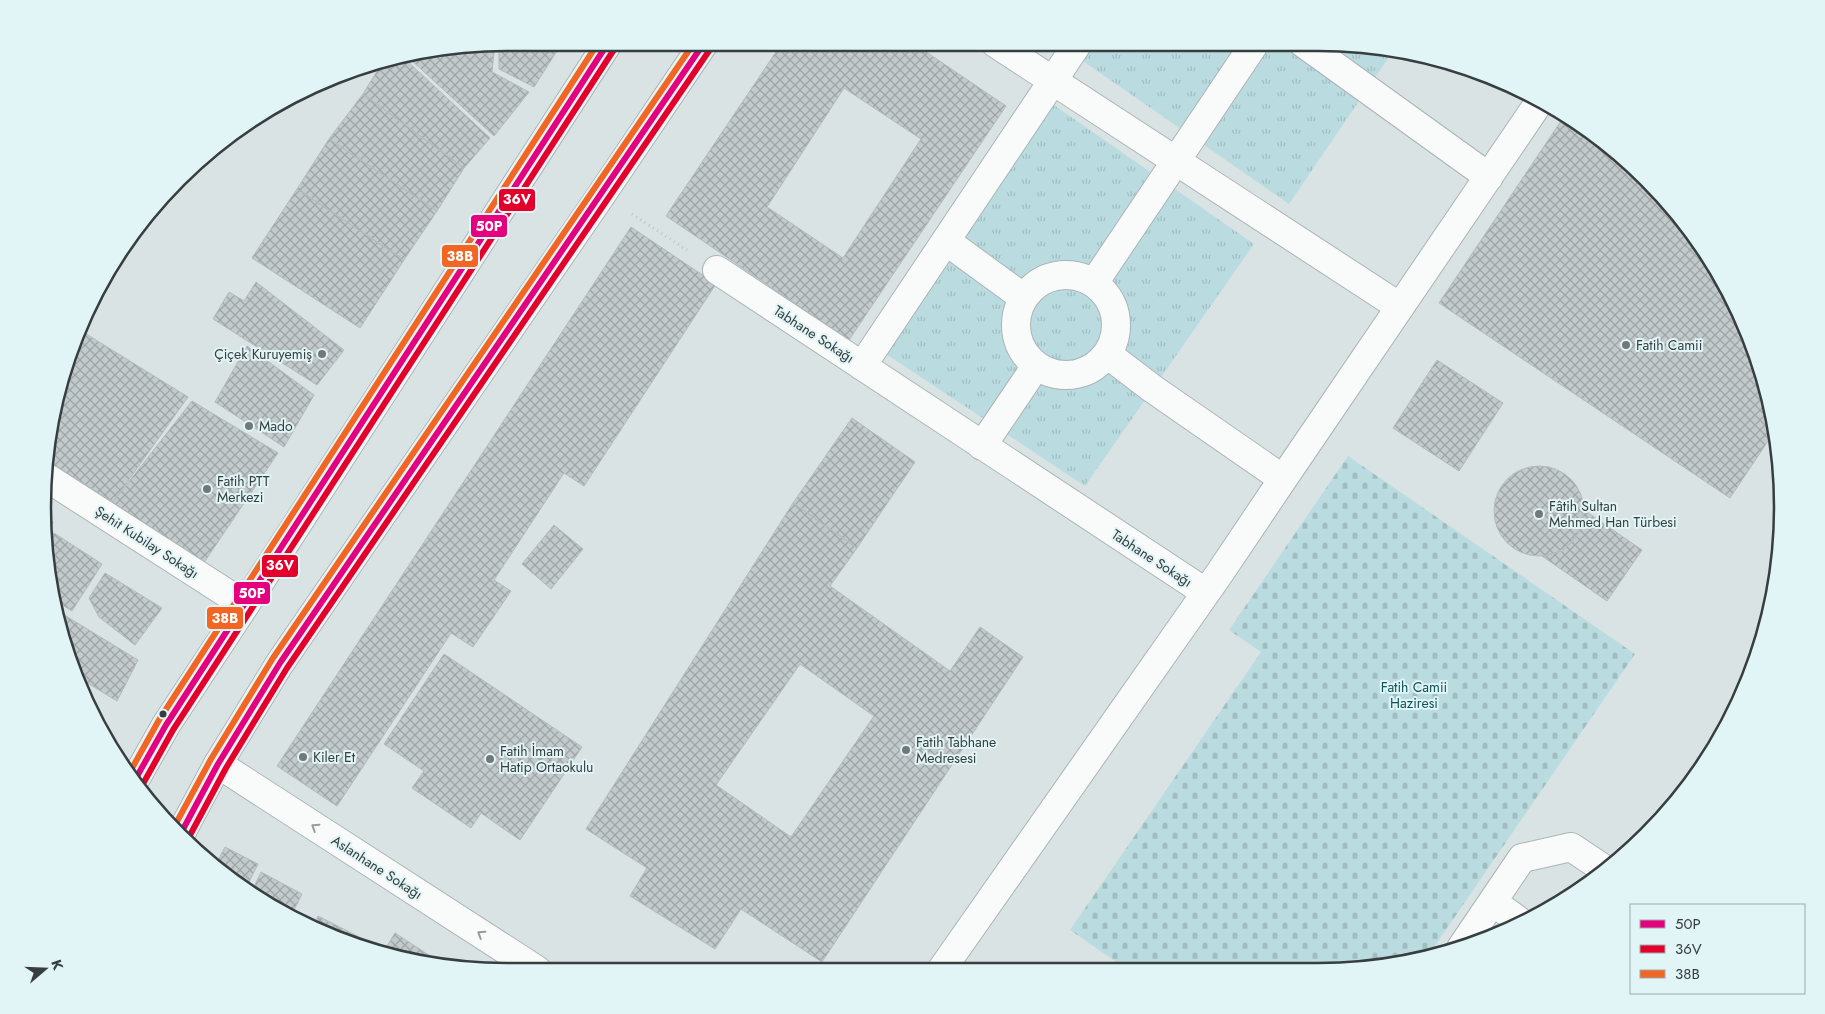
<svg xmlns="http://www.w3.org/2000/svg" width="1825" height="1014" viewBox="0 0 1825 1014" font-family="Jost,sans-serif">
<defs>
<pattern id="grass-tufts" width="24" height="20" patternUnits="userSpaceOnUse" patternTransform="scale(1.25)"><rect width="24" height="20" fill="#badce0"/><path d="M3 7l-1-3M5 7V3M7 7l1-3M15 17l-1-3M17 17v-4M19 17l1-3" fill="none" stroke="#a0bec1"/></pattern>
<pattern id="cemetery-stones" width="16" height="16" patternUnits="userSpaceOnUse" patternTransform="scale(1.25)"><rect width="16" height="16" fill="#badce0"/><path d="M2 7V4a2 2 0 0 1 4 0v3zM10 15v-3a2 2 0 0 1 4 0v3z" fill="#a0bec1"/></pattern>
<pattern id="building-cross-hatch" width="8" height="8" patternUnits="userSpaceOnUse" patternTransform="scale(1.25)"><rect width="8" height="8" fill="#c2cacb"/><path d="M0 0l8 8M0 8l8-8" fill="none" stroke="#9ea5a6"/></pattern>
</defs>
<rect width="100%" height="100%" fill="#d9e3e4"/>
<path fill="url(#grass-tufts)" d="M 1090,43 L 1348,43 L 1393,51 L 1289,204 L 1080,59 Z
M 1051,103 L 1254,244 L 1085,486 L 880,350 Z"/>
<path fill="url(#cemetery-stones)" d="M 1348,456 L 1635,654 L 1428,956 L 1378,968 L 1125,968 L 1070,930 L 1261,652 L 1229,630 Z"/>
<path fill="url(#building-cross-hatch)" stroke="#b3bbbc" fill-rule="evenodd" d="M 507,42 L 562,43 L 534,87 L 499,69 L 499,49 L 493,45 Z
M 782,43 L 913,43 L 1006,106 L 849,340 L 666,216 ZM 844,88 L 921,139 L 843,258 L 767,207 Z
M 1044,43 L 1062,43 L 1057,52 Z
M 486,46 L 494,52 L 492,72 L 529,92 L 494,136 L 410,59 Z
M 405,59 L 490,138 L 464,168 L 363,94 L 382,63 Z
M 363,94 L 464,168 L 437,211 L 329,139 Z
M 1565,115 L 1624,158 L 1686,224 L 1734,301 L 1767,387 L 1774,432 L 1730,498 L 1439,303 Z
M 329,139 L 437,211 L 404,260 L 297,189 Z
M 297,189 L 404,260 L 360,328 L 252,258 Z
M 631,227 L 716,284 L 584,486 L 564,473 L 494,580 L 511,591 L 473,647 L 451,633 L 337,806 L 277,766 Z
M 256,282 L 344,350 L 317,385 L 213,319 L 229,292 L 244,301 Z
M 83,332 L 188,397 L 113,502 L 51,463 L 58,387 Z
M 247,346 L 314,395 L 284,447 L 215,402 Z
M 1437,360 L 1503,403 L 1459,471 L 1393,428 Z
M 192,401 L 278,453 L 203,564 L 113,502 Z
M 852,418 L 915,462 L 857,548 L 793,503 Z
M1494 511a45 45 0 1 1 90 0a45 45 0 1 1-90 0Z
M 793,503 L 857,548 L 830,586 L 950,671 L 980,627 L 1023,657 L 822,962 L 741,909 L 715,949 L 630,896 L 647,868 L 586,829 ZM 800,664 L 874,716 L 791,837 L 716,785 Z
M 1584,510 L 1642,550 L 1607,601 L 1542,556 L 1562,551 L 1571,543 L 1580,530 Z
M 46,516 L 53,522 L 44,539 L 44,538 Z
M 554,525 L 583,549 L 551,589 L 522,564 Z
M 54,533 L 102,564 L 72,611 L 59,603 L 46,546 Z
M 105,573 L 162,608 L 135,645 L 99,617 L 89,598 Z
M 61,613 L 138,660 L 117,701 L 76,676 Z
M 444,654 L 582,747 L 520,840 L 481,813 L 471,828 L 412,788 L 424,771 L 384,744 Z
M 225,847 L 258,864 L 247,886 L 217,862 Z
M 261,872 L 302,894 L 291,916 L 275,909 L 252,891 Z
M 318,916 L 371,943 L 373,945 L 371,949 L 314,925 Z
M 395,933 L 444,965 L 382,954 Z"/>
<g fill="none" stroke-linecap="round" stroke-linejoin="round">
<g stroke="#acb4b5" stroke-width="30">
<path id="minor" d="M 995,43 L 1400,307
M 1303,43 L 1489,177
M 946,241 L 1024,298
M 717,270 L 1205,592
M1016 325a50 50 0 1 1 100 0a50 50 0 1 1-100 0Z
M 1094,283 L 1255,43
M 862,366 L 1078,43
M 982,446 L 1036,366
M 49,479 L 245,605
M 1283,479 L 1540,101
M 218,764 L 537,970
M 1493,902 L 1519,921
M 1461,948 L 1522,858 L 1571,847 L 1604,869
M 942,969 L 1217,577 L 1283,479 L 1153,389 L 1107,354"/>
</g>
<g stroke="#acb4b5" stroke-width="30">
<path id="major" d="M 136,778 L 166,725 L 245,605 L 608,43
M 181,833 L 218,764 L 280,663 L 602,194 L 704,43"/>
</g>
<path stroke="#c0c3c3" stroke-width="3" stroke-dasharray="1 4" stroke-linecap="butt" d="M 632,214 L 687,250"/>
<use href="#minor" stroke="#f9fbfb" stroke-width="28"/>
<use href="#major" stroke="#f9fbfb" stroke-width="28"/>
<g stroke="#e1f4f6" stroke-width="10">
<path id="bus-1" d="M 136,778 L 166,725 L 608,43
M 181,833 L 218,764 L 280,663 L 704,43"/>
</g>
<g stroke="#e1f4f6" stroke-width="10">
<path id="bus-2" d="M 144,782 L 173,730 L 615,48
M 189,837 L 226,768 L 287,668 L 711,48"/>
</g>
<g stroke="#e1f4f6" stroke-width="10">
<path id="bus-3" d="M 131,770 L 159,720 L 598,43
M 174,827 L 211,759 L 273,658 L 694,43"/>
</g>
<use href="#bus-1" stroke="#e5007d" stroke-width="6"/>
<use href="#bus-2" stroke="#e4002b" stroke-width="6"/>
<use href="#bus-3" stroke="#f26522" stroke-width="6"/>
</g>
<defs><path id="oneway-chevron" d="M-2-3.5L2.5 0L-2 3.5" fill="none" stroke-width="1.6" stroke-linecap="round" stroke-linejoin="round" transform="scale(1.25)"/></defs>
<g stroke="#989c9d">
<use href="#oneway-chevron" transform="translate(315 827) rotate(-147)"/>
<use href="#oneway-chevron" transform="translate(481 934) rotate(-147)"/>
</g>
<g fill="#707879" stroke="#e1f4f6" stroke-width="2">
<circle cx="1626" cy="345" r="5"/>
<circle cx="322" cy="354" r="5"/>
<circle cx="249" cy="426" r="5"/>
<circle cx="207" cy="489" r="5"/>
<circle cx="1539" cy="514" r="5"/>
<circle cx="906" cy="750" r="5"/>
<circle cx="303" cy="757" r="5"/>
<circle cx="490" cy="759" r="5"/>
</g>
<circle fill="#373e3f" stroke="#e1f4f6" stroke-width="2" cx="163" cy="714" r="4.5"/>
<g text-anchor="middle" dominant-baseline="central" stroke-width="4" stroke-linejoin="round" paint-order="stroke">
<g font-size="14" fill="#373e3f" stroke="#e1f4f6">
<text transform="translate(814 334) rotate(33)">Tabhane Sokağı</text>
<text transform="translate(147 542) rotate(33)">Şehit Kubilay Sokağı</text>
<text transform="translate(1152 558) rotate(33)">Tabhane Sokağı</text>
<text transform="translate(377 867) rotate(33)">Aslanhane Sokağı</text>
</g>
<g font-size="14" fill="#373e3f" stroke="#e1f4f6" text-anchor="start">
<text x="1636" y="345">Fatih Camii</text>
<text x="312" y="354" text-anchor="end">Çiçek Kuruyemiş</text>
<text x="259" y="426">Mado</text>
<text x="217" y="481">Fatih PTT<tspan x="217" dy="16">Merkezi</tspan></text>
<text x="1549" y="506">Fâtih Sultan<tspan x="1549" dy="16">Mehmed Han Türbesi</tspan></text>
<text x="916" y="742">Fatih Tabhane<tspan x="916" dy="16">Medresesi</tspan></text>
<text x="500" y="751">Fatih İmam<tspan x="500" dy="16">Hatip Ortaokulu</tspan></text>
<text x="313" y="757">Kiler Et</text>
</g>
<g font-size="14" fill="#0e545b" stroke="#e1f4f6">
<text x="1414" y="687">Fatih Camii<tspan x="1414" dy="16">Haziresi</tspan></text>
</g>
</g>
<path d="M0 0H1825V1014H0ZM507 51H1318A456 456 0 0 1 1774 507V507A456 456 0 0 1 1318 963H507A456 456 0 0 1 51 507V507A456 456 0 0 1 507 51Z" fill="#e1f4f6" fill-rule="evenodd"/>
<path fill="none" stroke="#373e3f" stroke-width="2.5" d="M507 51H1318A456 456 0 0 1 1774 507V507A456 456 0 0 1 1318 963H507A456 456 0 0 1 51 507V507A456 456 0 0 1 507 51Z"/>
<g stroke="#e1f4f6" stroke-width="2">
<rect x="498" y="188" width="38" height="24" rx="5" fill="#e4002b"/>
<rect x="470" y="214" width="38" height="24" rx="5" fill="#e5007d"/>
<rect x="441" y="244" width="38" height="24" rx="5" fill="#f26522"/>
<rect x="261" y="554" width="38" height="24" rx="5" fill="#e4002b"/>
<rect x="233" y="581" width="38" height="24" rx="5" fill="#e5007d"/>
<rect x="206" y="606" width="38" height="24" rx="5" fill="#f26522"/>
</g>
<g font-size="14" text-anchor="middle" font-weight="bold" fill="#fff">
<text x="517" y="204">36V</text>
<text x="489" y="231">50P</text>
<text x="460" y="261">38B</text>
<text x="280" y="570">36V</text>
<text x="252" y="598">50P</text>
<text x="225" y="623">38B</text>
</g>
<rect x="1630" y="904" width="175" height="90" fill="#e1f4f6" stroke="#9dabad"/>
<rect x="1640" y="920" width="25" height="8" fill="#e5007d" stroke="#9dabad"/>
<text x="1675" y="929" font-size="15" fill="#373e3f">50P</text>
<rect x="1640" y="945" width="25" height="8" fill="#e4002b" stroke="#9dabad"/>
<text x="1675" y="954" font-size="15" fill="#373e3f">36V</text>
<rect x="1640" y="970" width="25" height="8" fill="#f26522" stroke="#9dabad"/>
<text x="1675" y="979" font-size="15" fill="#373e3f">38B</text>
<g transform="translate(45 969) rotate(71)" stroke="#e1f4f6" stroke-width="4" paint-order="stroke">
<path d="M0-4L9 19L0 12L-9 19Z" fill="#373e3f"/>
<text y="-8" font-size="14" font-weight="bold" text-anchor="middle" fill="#373e3f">K</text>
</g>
</svg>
